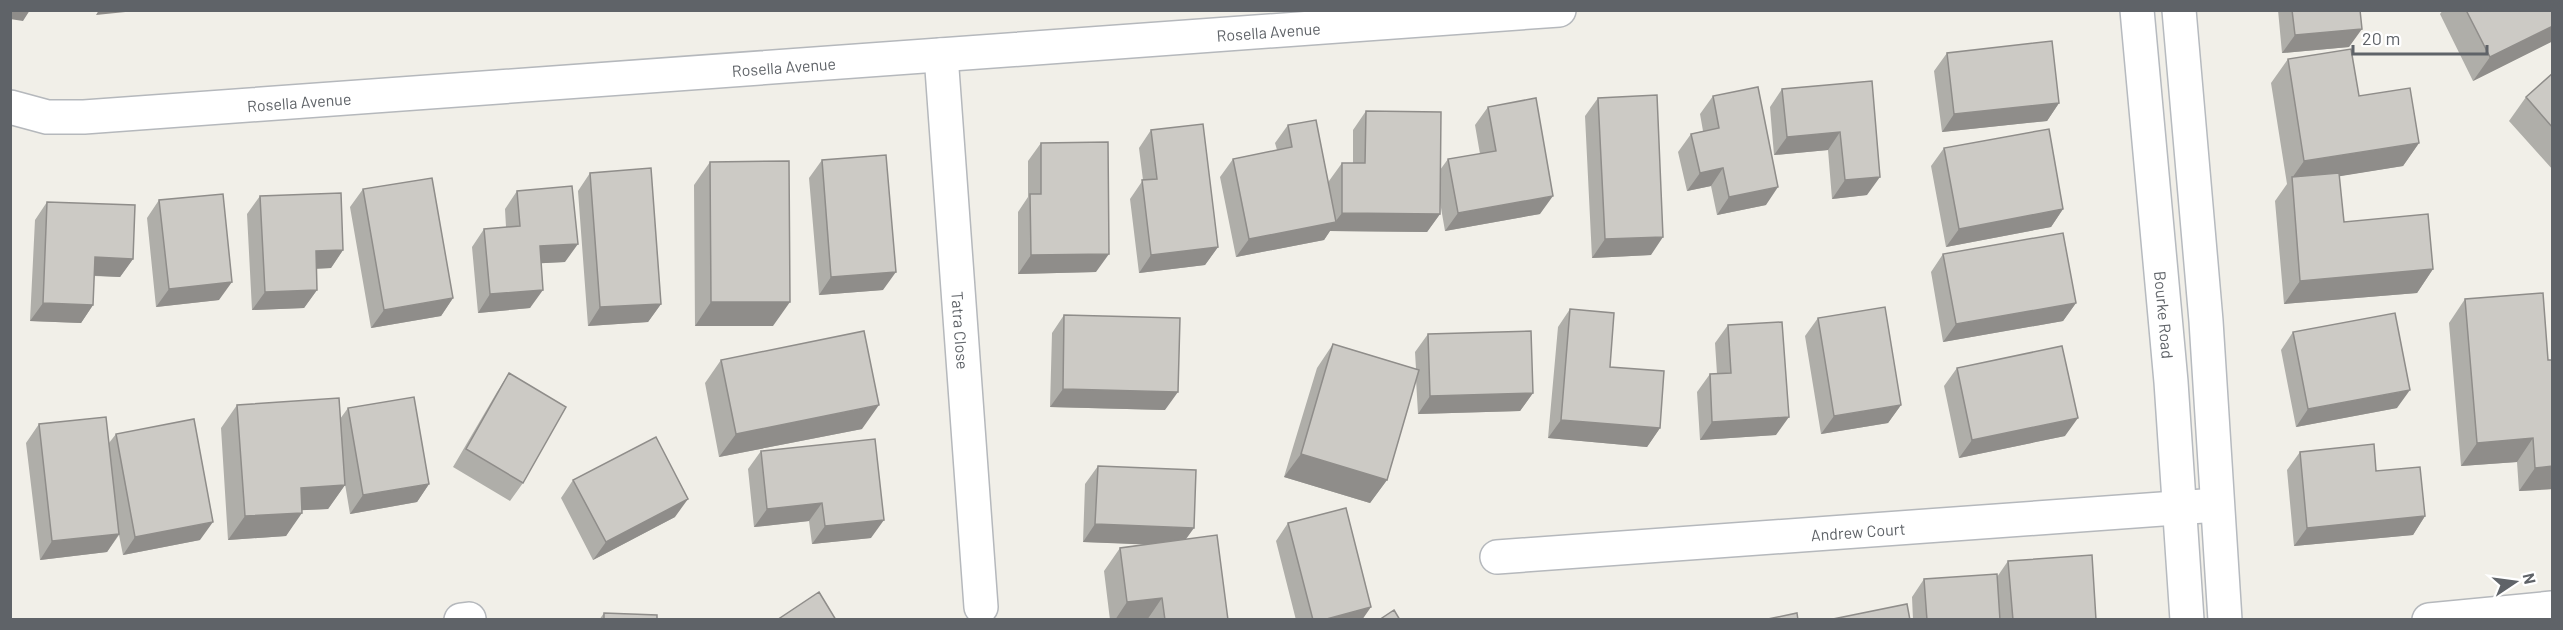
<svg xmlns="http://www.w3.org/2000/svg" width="2563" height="630" viewBox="0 0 2563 630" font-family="Barlow,sans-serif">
<rect width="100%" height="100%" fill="#f1efe8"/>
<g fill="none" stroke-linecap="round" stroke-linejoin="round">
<g stroke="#b5b8bc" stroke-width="36">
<g id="street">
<path id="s1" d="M 941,55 L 981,607"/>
<path id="s2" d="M 10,107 L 47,117 L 84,117 L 1559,10"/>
<path id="s3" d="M 1497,557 L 2217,505"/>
<path d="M 461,620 L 469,619"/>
<path d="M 2429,620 L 2552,608"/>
</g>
</g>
<g stroke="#b6babf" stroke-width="36">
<g id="secondary">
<path id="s4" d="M 2137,10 L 2171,382 L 2187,620"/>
<path d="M 2179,10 L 2206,321 L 2225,620"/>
</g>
</g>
<use href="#street" stroke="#fff" stroke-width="33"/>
<use href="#secondary" stroke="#fff" stroke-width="33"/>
</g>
<path fill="#afaea9" d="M 2278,10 L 2360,10 L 2349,47 L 2282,53 Z
M 2443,10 L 2553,10 L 2553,41 L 2473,81 L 2440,14 Z
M 1947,53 L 2059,103 L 2047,121 L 1942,132 L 1934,71 Z
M 2288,59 L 2359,96 L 2419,143 L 2403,166 L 2339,176 L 2344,222 L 2433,269 L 2417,293 L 2284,304 L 2275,201 L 2287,184 L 2271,83 Z
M 2553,73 L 2553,170 L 2509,121 L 2526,97 Z
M 1872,81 L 1867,195 L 1832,199 L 1828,150 L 1774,155 L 1770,107 L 1782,89 Z
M 1713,96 L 1766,205 L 1717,215 L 1711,186 L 1687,191 L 1678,152 L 1691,134 L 1703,131 L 1700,114 Z
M 1598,98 L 1651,255 L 1592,258 L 1585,116 Z
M 1488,107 L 1540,214 L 1445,231 L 1440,202 L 1440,214 L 1427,232 L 1330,231 L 1324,240 L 1236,257 L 1220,177 L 1233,159 L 1277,150 L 1275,143 L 1288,125 L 1329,185 L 1329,181 L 1342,163 L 1353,163 L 1353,130 L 1366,111 L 1440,170 L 1448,159 L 1480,154 L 1475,125 Z
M 1151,130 L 1218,247 L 1205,265 L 1139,273 L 1130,199 L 1143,180 L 1139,148 Z
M 1041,143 L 1096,272 L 1018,274 L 1018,212 L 1028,197 L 1028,161 Z
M 1944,148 L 2063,209 L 2051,227 L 1946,247 L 1931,166 Z
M 822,160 L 883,290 L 819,295 L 809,178 Z
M 710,162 L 773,326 L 695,326 L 694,185 Z
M 590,173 L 661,304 L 648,322 L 588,326 L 578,191 Z
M 363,189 L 453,298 L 441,316 L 371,328 L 350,207 Z
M 517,191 L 565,262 L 541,263 L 530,308 L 478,313 L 472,247 L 484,229 L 506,227 L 505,209 Z
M 260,196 L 343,250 L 331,268 L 316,269 L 317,290 L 304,308 L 252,310 L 247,214 Z
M 159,200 L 219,300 L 156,307 L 147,218 Z
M 47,202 L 133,259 L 120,277 L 94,276 L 93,305 L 81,323 L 30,321 L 35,220 Z
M 1943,254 L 2076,303 L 2063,321 L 1943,342 L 1931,272 Z
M 2465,299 L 2548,360 L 2553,360 L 2553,489 L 2519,491 L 2517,462 L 2461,466 L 2449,323 Z
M 1570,309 L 1610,367 L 1660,428 L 1647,447 L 1548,438 L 1558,327 Z
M 1064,315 L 1165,410 L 1050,407 L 1052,333 Z
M 1818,318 L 1901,405 L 1888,423 L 1821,434 L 1805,336 Z
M 1728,325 L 1776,435 L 1700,440 L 1697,392 L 1710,374 L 1717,374 L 1715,343 Z
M 2293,332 L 2397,408 L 2296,427 L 2281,350 Z
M 1428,334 L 1533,393 L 1520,411 L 1418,414 L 1416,379 L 1387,480 L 1370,503 L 1284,477 L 1317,368 L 1333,344 L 1416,369 L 1415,352 Z
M 721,360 L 862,429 L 719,457 L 705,383 Z
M 1957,368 L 2065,436 L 1959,458 L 1944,386 Z
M 509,373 L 523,483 L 510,501 L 453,467 L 497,392 Z
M 237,405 L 340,419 L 348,408 L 429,484 L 417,502 L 350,514 L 344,478 L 345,485 L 328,509 L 302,510 L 286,536 L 228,540 L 221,428 Z
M 39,424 L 109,443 L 116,434 L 200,540 L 123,555 L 119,535 L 107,552 L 40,560 L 26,443 Z
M 761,451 L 871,538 L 812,544 L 809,521 L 754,527 L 748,469 Z
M 2300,452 L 2376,471 L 2425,516 L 2413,535 L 2294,546 L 2287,470 Z
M 1098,466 L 1186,539 L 1228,620 L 1110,620 L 1104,571 L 1120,548 L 1146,544 L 1083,542 L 1085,484 Z
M 573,480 L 675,517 L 593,560 L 561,498 Z
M 1288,523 L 1362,620 L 1296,620 L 1276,541 Z
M 2008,561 L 2096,620 L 1913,620 L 1912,597 L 1924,579 L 1997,577 Z
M 604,613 L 657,620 L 599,620 Z"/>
<path fill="#8f8d8a" d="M 10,10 L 30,10 L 23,21 L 10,19 Z
M 99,10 L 145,10 L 96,15 Z
M 2553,26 L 2553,41 L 2473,81 L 2490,57 Z
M 2362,29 L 2349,47 L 2282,53 L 2295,35 Z
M 2059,103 L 2047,121 L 1942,132 L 1954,114 Z
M 1840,132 L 1828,150 L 1774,155 L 1787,137 Z
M 2419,143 L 2403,166 L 2292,184 L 2292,178 L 2304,161 Z
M 1723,168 L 1711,186 L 1687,191 L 1700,173 Z
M 1880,177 L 1867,195 L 1832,199 L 1845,180 Z
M 1778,187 L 1766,205 L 1717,215 L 1729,197 Z
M 1553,196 L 1540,214 L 1445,231 L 1458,213 Z
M 2063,209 L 2051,227 L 1946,247 L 1959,229 Z
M 1342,213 L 1440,214 L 1427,232 L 1330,231 L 1324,240 L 1236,257 L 1249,239 L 1335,222 Z
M 1663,237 L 1651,255 L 1592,258 L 1605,239 Z
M 578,244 L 565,262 L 527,264 L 540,246 Z
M 1218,247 L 1205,265 L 1139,273 L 1151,255 Z
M 343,250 L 331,268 L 303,269 L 316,251 Z
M 1109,254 L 1096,272 L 1018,274 L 1031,255 Z
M 95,257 L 133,259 L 120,277 L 82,275 Z
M 2433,269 L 2417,293 L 2284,304 L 2300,281 Z
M 896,272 L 883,290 L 819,295 L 831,277 Z
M 232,282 L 219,300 L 156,307 L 169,289 Z
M 317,290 L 304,308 L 252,310 L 265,292 Z
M 543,290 L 530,308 L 478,313 L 490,294 Z
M 453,298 L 441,316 L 371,328 L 384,310 Z
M 711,302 L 790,302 L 773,326 L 695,326 Z
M 43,303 L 93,305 L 81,323 L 30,321 Z
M 2076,303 L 2063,321 L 1943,342 L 1956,324 Z
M 661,304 L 648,322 L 588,326 L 600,307 Z
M 1063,389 L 1178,392 L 1165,410 L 1050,407 Z
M 2410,390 L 2397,408 L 2296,427 L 2308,409 Z
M 1533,393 L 1520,411 L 1418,414 L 1430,396 Z
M 879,405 L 862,429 L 719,457 L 736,434 Z
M 1901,405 L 1888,423 L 1821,434 L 1834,416 Z
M 1789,417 L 1776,435 L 1700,440 L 1712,422 Z
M 2078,418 L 2065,436 L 1959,458 L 1972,440 Z
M 1561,420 L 1660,428 L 1647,447 L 1548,438 Z
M 2533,438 L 2517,462 L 2461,466 L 2477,443 Z
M 1301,454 L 1387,480 L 1370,503 L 1284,477 Z
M 2553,466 L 2553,489 L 2519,491 L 2535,468 Z
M 429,484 L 417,502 L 350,514 L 363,495 Z
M 345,485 L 328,509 L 285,511 L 301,488 Z
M 688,499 L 675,517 L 593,560 L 606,542 Z
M 822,503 L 809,521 L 754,527 L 767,509 Z
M 302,513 L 286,536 L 228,540 L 245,516 Z
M 2425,516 L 2413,535 L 2294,546 L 2307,528 Z
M 884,520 L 871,538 L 812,544 L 825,526 Z
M 213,522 L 200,540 L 123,555 L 135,537 Z
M 1095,524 L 1194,528 L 1181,546 L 1083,542 Z
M 119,534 L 107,552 L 40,560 L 52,541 Z
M 1162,598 L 1147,620 L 1115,620 L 1127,602 Z
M 1371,607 L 1362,620 L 1323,620 Z"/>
<path fill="#cccac5" stroke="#8f8d8a" stroke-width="1.5" d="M 2292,10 L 2360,10 L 2362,29 L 2295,35 Z
M 2466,10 L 2553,10 L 2553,26 L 2490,57 Z
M 2052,41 L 2059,103 L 1954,114 L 1947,53 Z
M 2351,49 L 2359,96 L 2410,88 L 2419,143 L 2304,161 L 2288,59 Z
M 2553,73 L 2553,128 L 2526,97 Z
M 1872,81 L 1880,177 L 1845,180 L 1840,132 L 1787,137 L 1782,89 Z
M 1758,87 L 1778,187 L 1729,197 L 1723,168 L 1700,173 L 1691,134 L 1719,128 L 1713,96 Z
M 1657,95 L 1663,237 L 1605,239 L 1598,98 Z
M 1536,98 L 1553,196 L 1458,213 L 1448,159 L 1496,151 L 1488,107 Z
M 1366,111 L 1441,112 L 1440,214 L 1342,213 L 1342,163 L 1365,163 Z
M 1316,120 L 1336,222 L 1249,239 L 1233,159 L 1292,147 L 1288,125 Z
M 1203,124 L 1218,247 L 1151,255 L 1142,180 L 1157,179 L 1151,130 Z
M 2049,129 L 2063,209 L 1959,229 L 1944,148 Z
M 1108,142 L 1109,254 L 1031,255 L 1030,194 L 1041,194 L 1041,143 Z
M 886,155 L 896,272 L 831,277 L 822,160 Z
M 789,161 L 790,302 L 711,302 L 710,162 Z
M 651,168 L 661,304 L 600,307 L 590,173 Z
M 2339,173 L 2344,222 L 2428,214 L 2433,269 L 2300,281 L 2292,177 Z
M 432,178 L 453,298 L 384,310 L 363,189 Z
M 572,186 L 578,244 L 540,246 L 543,290 L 490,294 L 484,229 L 520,226 L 517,191 Z
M 341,193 L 343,250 L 316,251 L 317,290 L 265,292 L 260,196 Z
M 223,194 L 232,282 L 169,289 L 159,200 Z
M 47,202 L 135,205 L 133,259 L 95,257 L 93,305 L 43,303 Z
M 2063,233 L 2076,303 L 1956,324 L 1943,254 Z
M 2543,293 L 2548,360 L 2553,360 L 2553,466 L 2535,468 L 2533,438 L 2477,443 L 2465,299 Z
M 1885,307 L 1901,405 L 1834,416 L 1818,318 Z
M 1570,309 L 1614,313 L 1610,367 L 1664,371 L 1660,428 L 1561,420 Z
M 2395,313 L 2410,390 L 2308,409 L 2293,332 Z
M 1064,315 L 1180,318 L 1178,392 L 1063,389 Z
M 1782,322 L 1789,417 L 1712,422 L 1710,374 L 1731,373 L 1728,325 Z
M 864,331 L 879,405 L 736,434 L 721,360 Z
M 1531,331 L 1533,393 L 1430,396 L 1428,334 Z
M 1333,344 L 1419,370 L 1387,480 L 1301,454 Z
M 2062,346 L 2078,418 L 1972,440 L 1957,368 Z
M 509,373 L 566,407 L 523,483 L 466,449 Z
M 414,397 L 429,484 L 363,495 L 348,408 Z
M 339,398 L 345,485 L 301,488 L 302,513 L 245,516 L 237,405 Z
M 106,417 L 119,534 L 52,541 L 39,424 Z
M 194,419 L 213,522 L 135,537 L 116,434 Z
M 656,437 L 688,499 L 606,542 L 573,480 Z
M 875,439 L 884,520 L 825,526 L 822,503 L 767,509 L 761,451 Z
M 2374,444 L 2376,471 L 2420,467 L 2425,516 L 2307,528 L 2300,452 Z
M 1098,466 L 1196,470 L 1194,528 L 1095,524 Z
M 1346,508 L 1371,607 L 1323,620 L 1313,620 L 1288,523 Z
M 1217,535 L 1228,620 L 1165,620 L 1162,598 L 1127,602 L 1120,548 Z
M 2092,555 L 2096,620 L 2013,620 L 2008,561 Z
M 1997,574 L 2000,620 L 1927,620 L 1924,579 Z
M 819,592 L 836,620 L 777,620 Z
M 1907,604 L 1910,620 L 1828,620 Z
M 1394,610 L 1400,620 L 1379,620 Z
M 604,613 L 657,615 L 657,620 L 604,620 Z
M 1797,613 L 1798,620 L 1763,620 Z"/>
<g text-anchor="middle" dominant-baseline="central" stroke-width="6" stroke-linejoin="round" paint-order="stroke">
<g font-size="16" fill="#5f6368" stroke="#fff">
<text stroke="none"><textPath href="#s2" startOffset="1263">Rosella Avenue</textPath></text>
<text stroke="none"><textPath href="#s2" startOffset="777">Rosella Avenue</textPath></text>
<text stroke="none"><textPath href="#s2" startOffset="291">Rosella Avenue</textPath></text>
<text stroke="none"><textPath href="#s4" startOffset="306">Bourke Road</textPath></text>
<text stroke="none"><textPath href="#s1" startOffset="276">Tatra Close</textPath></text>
<text stroke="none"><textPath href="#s3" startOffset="362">Andrew Court</textPath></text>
</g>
</g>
<rect width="2563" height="630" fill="none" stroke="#5f6368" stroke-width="24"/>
<g transform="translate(2515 582) rotate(77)" stroke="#ffffff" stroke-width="4.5" paint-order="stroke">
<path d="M0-4.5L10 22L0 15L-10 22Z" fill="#5f6368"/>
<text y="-9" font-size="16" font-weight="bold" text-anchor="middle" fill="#5f6368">N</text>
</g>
<path d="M2353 45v9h134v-9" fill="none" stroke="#5f6368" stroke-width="3"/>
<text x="2362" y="45" font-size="18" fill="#5f6368" stroke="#ffffff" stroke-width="4.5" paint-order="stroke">20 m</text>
</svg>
